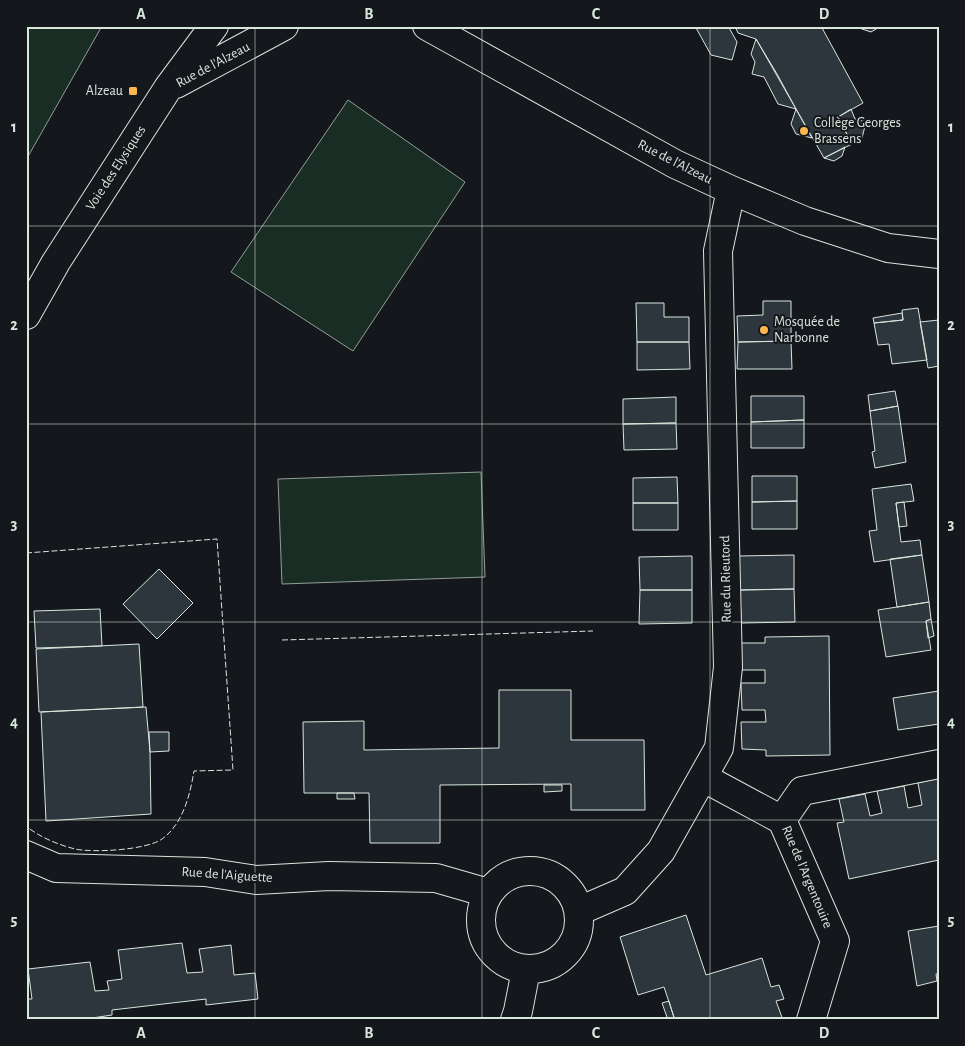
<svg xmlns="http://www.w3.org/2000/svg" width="965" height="1046" viewBox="0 0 965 1046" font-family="'Alegreya Sans',sans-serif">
<rect width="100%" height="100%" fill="#14181c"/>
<path fill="#1a2d24" stroke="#939e99" d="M 26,26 L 102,26 L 26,160 Z
M 348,100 L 465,182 L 353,351 L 231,272 Z
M 481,472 L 485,577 L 282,584 L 278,479 Z"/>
<path fill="#2c363c" stroke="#d8e6dc" d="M 695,26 L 728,26 L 737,42 L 732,60 L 711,55 Z
M 735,26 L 821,26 L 863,103 L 838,117 L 852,144 L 824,158 L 756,39 L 738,33 Z
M 853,26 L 881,26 L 871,32 Z
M 756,39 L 777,74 L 796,109 L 778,104 L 764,77 L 752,74 L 755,62 L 751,54 Z
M 796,109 L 812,138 L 796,134 L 791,124 Z
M 851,109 L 855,119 L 866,122 L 862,138 L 852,144 L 838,117 Z
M 845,147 L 842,156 L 834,161 L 824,158 Z
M 763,301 L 791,301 L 791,341 L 738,342 L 737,316 L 763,315 Z
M 636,303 L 664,303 L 664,317 L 689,317 L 689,342 L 637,342 Z
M 918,308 L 927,360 L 892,364 L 889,344 L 878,345 L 874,323 L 903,320 L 902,310 Z
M 902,313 L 903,320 L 874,323 L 873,318 Z
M 939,320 L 939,366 L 928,368 L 920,322 Z
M 791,341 L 792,369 L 737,369 L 738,342 Z
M 637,342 L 689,342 L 690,369 L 637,370 Z
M 895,391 L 898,406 L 870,411 L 868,395 Z
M 751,396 L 804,396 L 804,420 L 751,422 Z
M 676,397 L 676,423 L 623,424 L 623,399 Z
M 898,406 L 906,462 L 875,468 L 872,452 L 875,451 L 870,411 Z
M 804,420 L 804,448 L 751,448 L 751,422 Z
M 676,423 L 677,449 L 624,450 L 623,424 Z
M 752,476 L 797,476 L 797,501 L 752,502 Z
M 677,477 L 678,503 L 633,503 L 633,478 Z
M 911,484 L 914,501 L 896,503 L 901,542 L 920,540 L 922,555 L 874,562 L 869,531 L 877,530 L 872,489 Z
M 797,501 L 797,529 L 752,529 L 752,502 Z
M 904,502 L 907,526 L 899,527 L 896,503 Z
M 633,503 L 678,503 L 678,530 L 633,530 Z
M 794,555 L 794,589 L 740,590 L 739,556 Z
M 922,555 L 929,602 L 897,607 L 890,559 Z
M 692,556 L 692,590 L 640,590 L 639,557 Z
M 159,569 L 193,603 L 157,639 L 123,604 Z
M 794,589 L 795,622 L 741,623 L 740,590 Z
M 640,590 L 692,590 L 692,623 L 639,624 Z
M 929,602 L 931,619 L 926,621 L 931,650 L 886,657 L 878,610 Z
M 100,609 L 102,646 L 36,648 L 34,611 Z
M 931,619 L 934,636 L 928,638 L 926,621 Z
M 829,636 L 830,755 L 766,756 L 766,750 L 742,749 L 741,722 L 766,722 L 765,710 L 742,710 L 741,683 L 765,683 L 765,670 L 741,670 L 740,643 L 765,643 L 765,637 Z
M 139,644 L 143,707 L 39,712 L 36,649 Z
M 499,690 L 571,690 L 571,740 L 644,740 L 645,810 L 571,810 L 571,784 L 440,785 L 440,843 L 370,843 L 369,793 L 304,793 L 303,722 L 364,721 L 364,750 L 499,748 Z
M 939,691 L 939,724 L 898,730 L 893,698 Z
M 146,707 L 150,752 L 151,814 L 46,821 L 41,712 Z
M 149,732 L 169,732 L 169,751 L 150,752 Z
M 939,778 L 939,860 L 849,879 L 837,823 L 844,822 L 839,799 L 865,794 L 870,816 L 882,813 L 877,791 L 904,786 L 908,808 L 922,805 L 918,783 Z
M 544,785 L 562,785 L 562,791 L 544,792 Z
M 337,793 L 354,793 L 355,799 L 337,799 Z
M 686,915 L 706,975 L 762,958 L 771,987 L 779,985 L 784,999 L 776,1001 L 783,1020 L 675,1020 L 664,987 L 638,995 L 620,937 Z
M 939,926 L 939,974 L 936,974 L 937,981 L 917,986 L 908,931 Z
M 182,943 L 187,973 L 203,972 L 199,949 L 231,945 L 234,975 L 255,973 L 258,999 L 206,1005 L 206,999 L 112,1010 L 112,1015 L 79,1020 L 26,1020 L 26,999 L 32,999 L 28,969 L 90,962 L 95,991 L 109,990 L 107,981 L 122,979 L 118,950 Z
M 669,1001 L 674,1018 L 668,1020 L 662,1003 Z"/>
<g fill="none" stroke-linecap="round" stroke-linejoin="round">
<g stroke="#d8e6dc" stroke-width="30">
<path id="minor" d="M 427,26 L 675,164 L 731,190 L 805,221 L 888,248 L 939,254
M 176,84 L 284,26
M 26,315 L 56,262 L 168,88 L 214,26
M 704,778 L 782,820 L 835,941 L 811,1020
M 782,820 L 802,791 L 939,764
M 26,855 L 56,868 L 205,872 L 256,880 L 329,876 L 436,878 L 488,893
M481 920a49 49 0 1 1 98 0a49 49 0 1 1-98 0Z
M 579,911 L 625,891 L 661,851 L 719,748 L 728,667 L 718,251 L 731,190
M 515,1020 L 518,1011 L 526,970"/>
</g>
<use href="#minor" stroke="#14181c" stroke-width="28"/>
<path stroke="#d8e6dc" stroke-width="1" stroke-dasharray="6 2.5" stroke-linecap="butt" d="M 26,553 L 217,539 L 233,770 L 194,771 C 190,795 183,824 162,839 C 147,850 93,853 75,849 C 59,845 39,837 26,826
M 282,640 L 593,631"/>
</g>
<path fill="none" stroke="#d8e6dc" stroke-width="1" stroke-opacity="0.55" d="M 255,26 L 255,1020M 482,26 L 482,1020M 710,26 L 710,1020M 26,226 L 939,226M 26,424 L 939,424M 26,622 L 939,622M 26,820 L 939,820"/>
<g fill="#ffb74d" stroke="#14181c" stroke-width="2">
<rect x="128" y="86" width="10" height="10" rx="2.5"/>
<circle cx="804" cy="131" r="5"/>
<circle cx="764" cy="330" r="5"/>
</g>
<g text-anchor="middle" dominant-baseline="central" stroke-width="4" stroke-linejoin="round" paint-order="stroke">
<g font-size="14" fill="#d8e6dc" stroke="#14181c">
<text transform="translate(213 65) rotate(-28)">Rue de l'Alzeau</text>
<text transform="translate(675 162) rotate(27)">Rue de l'Alzeau</text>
<text transform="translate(116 168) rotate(-57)">Voie des Elysiques</text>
<text transform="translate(726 579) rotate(-91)">Rue du Rieutord</text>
<text transform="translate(227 875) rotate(4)">Rue de l'Aiguette</text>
<text transform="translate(807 877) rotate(67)">Rue de l'Argentouire</text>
</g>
<g font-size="14" fill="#d8e6dc" stroke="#14181c" text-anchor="start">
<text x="123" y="91" text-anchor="end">Alzeau</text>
<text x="814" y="123">Collège Georges<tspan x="814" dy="16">Brassens</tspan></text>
<text x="774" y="322">Mosquée de<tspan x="774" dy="16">Narbonne</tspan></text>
</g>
</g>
<rect width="965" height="1046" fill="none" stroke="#14181c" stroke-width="55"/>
<rect x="28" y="28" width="910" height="990" fill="none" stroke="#d8e6dc" stroke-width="2"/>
<g font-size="16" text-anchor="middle" font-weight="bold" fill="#d8e6dc">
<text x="141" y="19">A</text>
<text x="369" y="19">B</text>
<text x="596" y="19">C</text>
<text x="824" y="19">D</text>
<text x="14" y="132">1</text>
<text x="951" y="132">1</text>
<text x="14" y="330">2</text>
<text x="951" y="330">2</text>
<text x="14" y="529">3</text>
<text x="951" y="529">3</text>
<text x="14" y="727">4</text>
<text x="951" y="727">4</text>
<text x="14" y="925">5</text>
<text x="951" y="925">5</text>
<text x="141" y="1038">A</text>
<text x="369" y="1038">B</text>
<text x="596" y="1038">C</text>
<text x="824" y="1038">D</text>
</g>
</svg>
